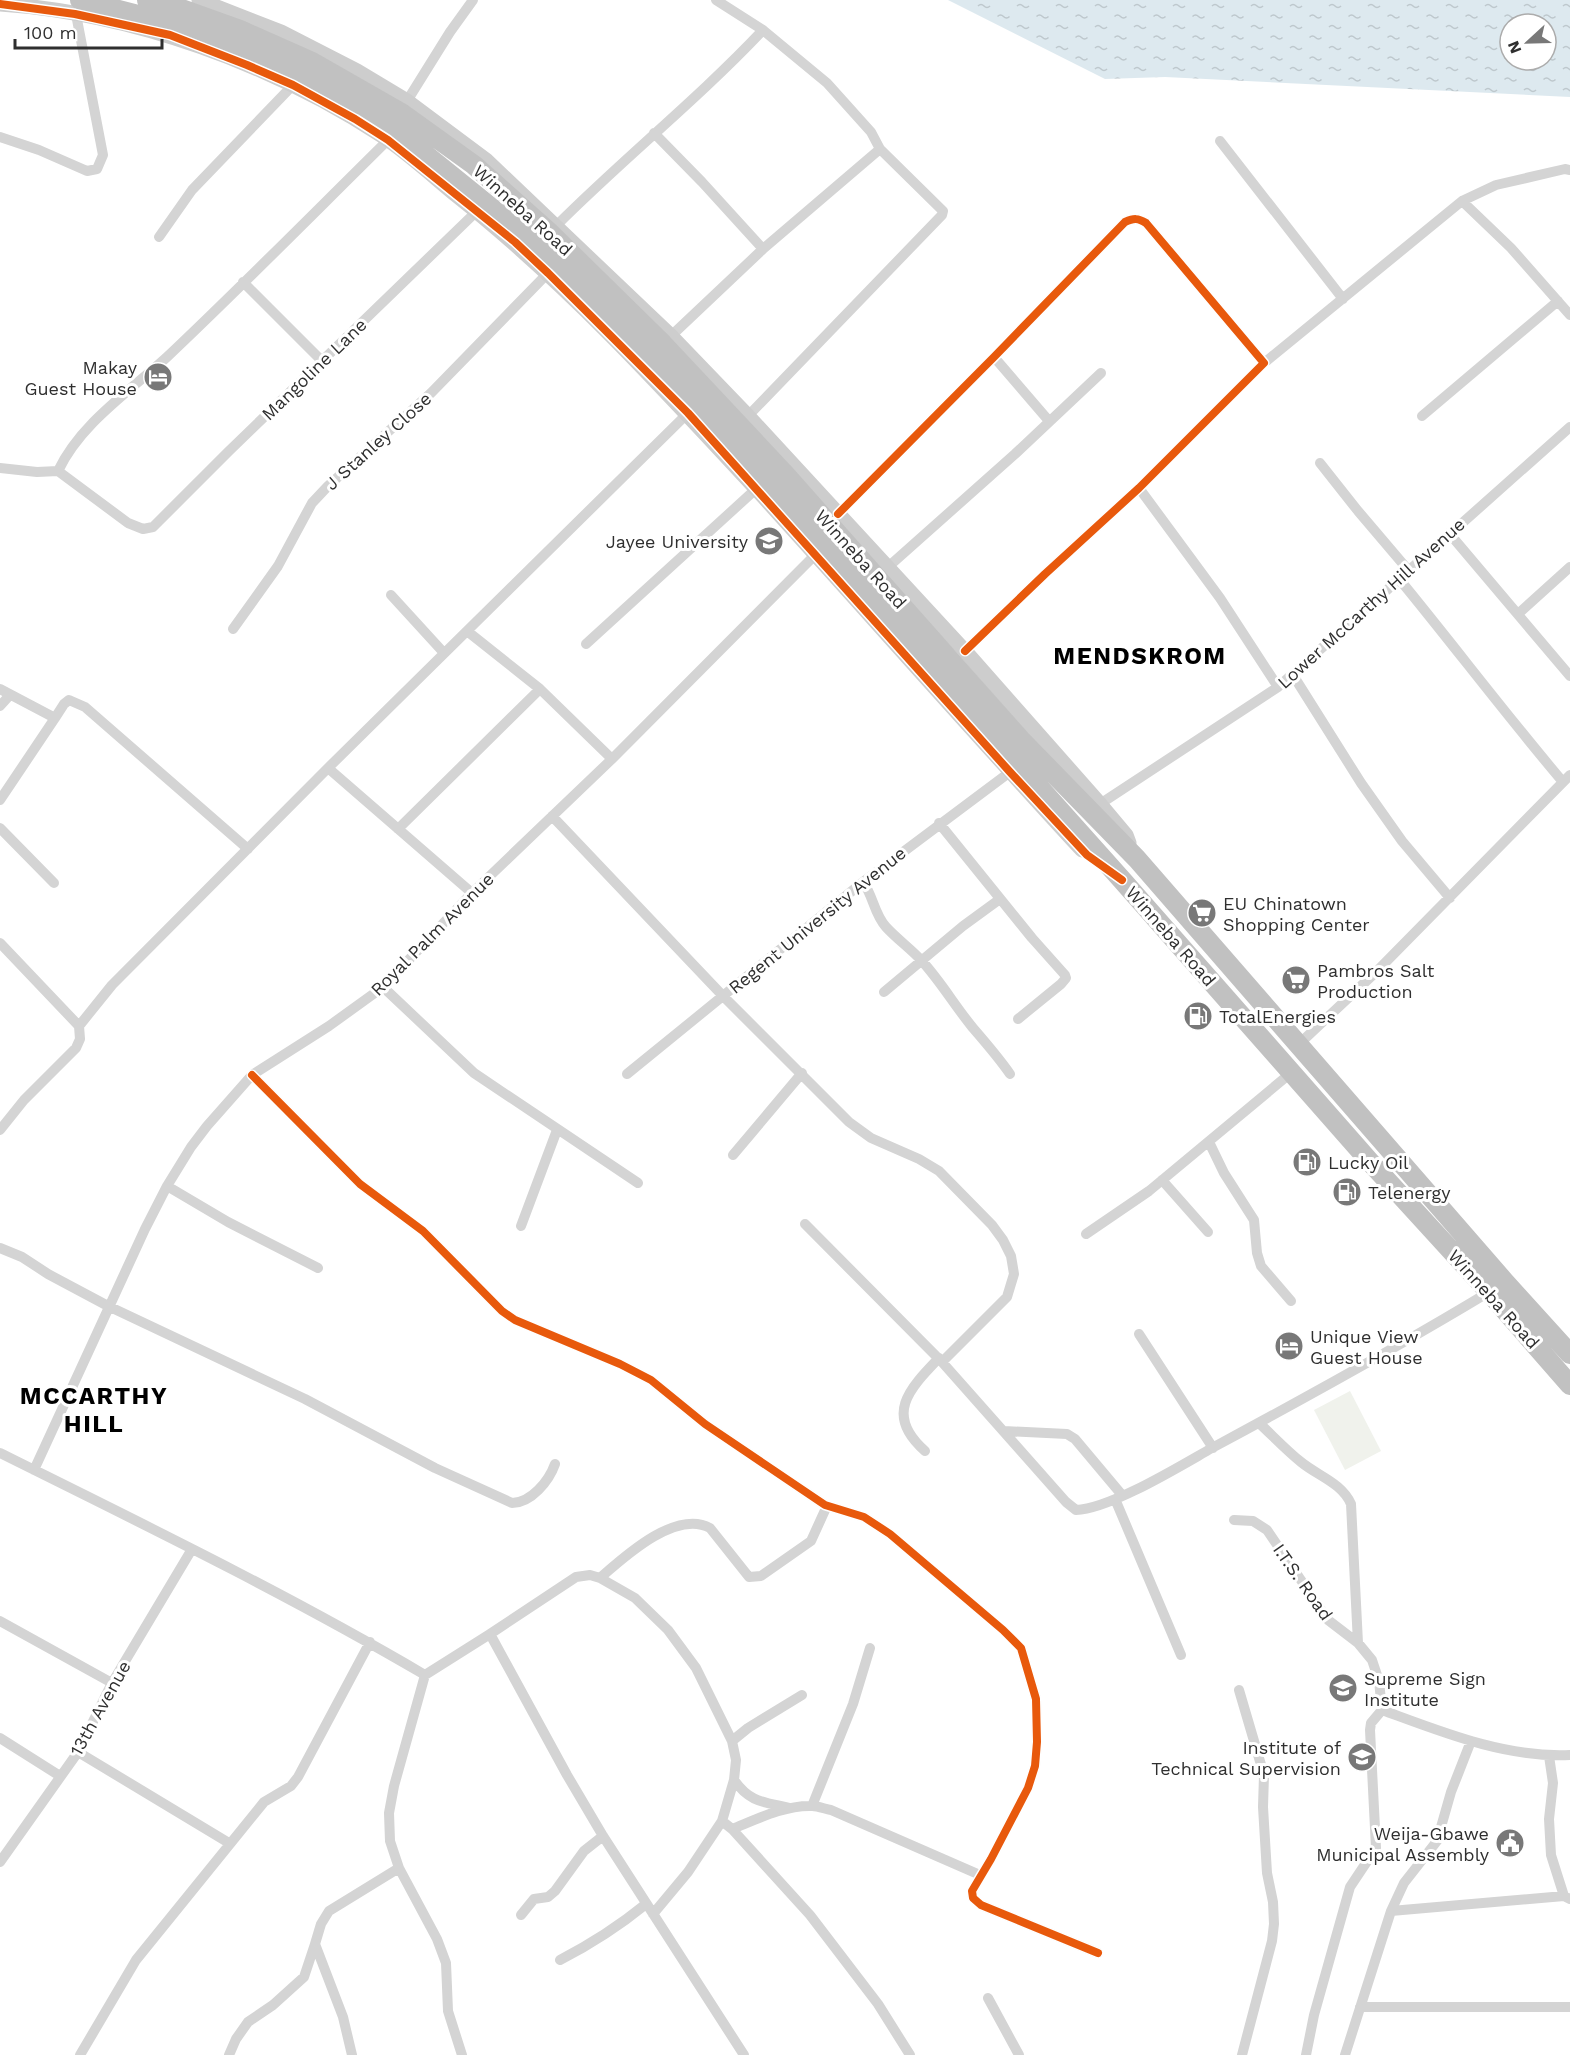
<svg xmlns="http://www.w3.org/2000/svg" width="1570" height="2055" viewBox="0 0 1570 2055" font-family="'Work Sans',sans-serif">
<defs>
<pattern id="water-ripples" width="26" height="14" patternUnits="userSpaceOnUse" patternTransform="scale(1.5)"><rect width="26" height="14" fill="#dde9ef"/><path d="M2 4q2-2 4 0t4 0M15 11q2-2 4 0t4 0" fill="none" stroke="#bec8cd"/></pattern>
</defs>
<rect width="100%" height="100%" fill="#fff"/>
<path fill="#f0f2ec" d="M 1350,1391 L 1381,1451 L 1345,1470 L 1314,1410 Z"/>
<path fill="url(#water-ripples)" fill-rule="evenodd" d="M 948,0 L 1570,0 L 1570,97 L 1165,77 L 1105,79 ZM 1510,24 L 1546,24 L 1546,60 L 1510,60 Z"/>
<g fill="none" stroke-linecap="round" stroke-linejoin="round">
<path stroke="#d4d4d4" stroke-width="10" d="M 716,0 L 763,30 L 827,83 L 871,132 L 880,149 L 943,211 L 942,215 L 748,416
M 407,101 L 450,32 L 473,0
M 654,133 L 702,182 L 763,249
M 0,137 L 39,150 L 87,171 L 97,169 L 103,155 L 75,9
M 1220,141 L 1343,299
M 1462,201 L 1496,185 L 1565,169 L 1570,170
M 557,225 C 624,158 698,99 763,30
M 159,237 L 192,190 L 293,85
M 243,282 L 322,361
M 671,336 L 763,249 L 880,149
M 994,357 L 1049,421
M 1264,363 L 1462,201 L 1511,248 L 1570,315
M 1422,416 L 1558,301
M 1320,463 L 1358,511 L 1409,571
M 0,468 L 37,472 L 58,471 L 128,523 L 143,529 L 153,527 L 229,451 L 477,211
M 58,471 C 81,423 129,392 167,357 C 242,286 315,212 388,140
M 1139,488 L 1220,598 L 1278,687
M 838,514 L 994,357 L 1125,222 C 1134,218 1138,218 1146,223 L 1264,363 L 1139,488 L 1045,574 L 965,651
M 1449,533 L 1570,676
M 888,567 L 1015,454 L 1101,373
M 1400,580 C 1455,647 1507,716 1563,782
M 391,595 L 444,653
M 1518,614 L 1570,567
M 233,629 L 278,566 L 312,503 L 328,486 L 431,393 L 548,273
M 467,631 L 540,689 L 612,759
M 586,644 L 756,489
M 1293,675 L 1361,783 L 1402,841 L 1450,898
M 0,689 L 55,718 L 64,704 L 69,700 L 85,707 L 248,849
M 0,706 L 10,695
M 328,768 L 472,893
M 0,800 L 55,718
M 1100,804 L 1278,687 L 1570,427
M 552,816 L 723,996 L 849,1122 L 871,1138 L 919,1159 L 939,1171 L 992,1225 L 1003,1240 L 1011,1256 L 1014,1274 L 1007,1297 L 942,1362
M 939,823 L 1032,938 L 1065,975 L 1066,978 L 1061,984 L 1018,1019
M 0,828 L 54,883
M 398,829 L 540,689
M 863,882 C 873,895 874,914 886,927 C 897,939 911,949 922,961 C 941,982 955,1006 973,1028 C 986,1043 999,1058 1010,1074
M 0,943 L 79,1026 L 80,1039 L 76,1048 L 24,1100 L 0,1130
M 383,987 L 474,1073 L 638,1183
M 884,992 L 963,926 L 1000,899
M 79,1026 L 112,985 L 328,768 L 688,413
M 1298,1045 L 1377,971 L 1570,775
M 627,1074 L 863,882 L 1010,772
M 252,1075 L 360,1184 L 423,1231 L 502,1311 L 515,1320 L 620,1364 L 651,1380 L 705,1424 L 825,1505 L 864,1517 L 890,1534 L 1003,1630 L 1021,1648 L 1036,1699 L 1037,1742 L 1035,1766 L 1028,1788 L 991,1859 L 972,1891 L 973,1898 L 981,1905 L 1098,1953
M 1209,1142 L 1224,1173 L 1254,1220 L 1257,1253 L 1261,1266 L 1291,1301
M 733,1155 L 802,1073
M 1162,1180 L 1208,1232
M 167,1186 L 228,1222 L 318,1268
M 805,1224 L 942,1362 L 1066,1502 L 1076,1510 C 1110,1509 1180,1466 1212,1448 C 1305,1398 1398,1347 1489,1292
M 521,1226 L 557,1130
M 1086,1234 L 1149,1191 L 1292,1072
M 0,1248 L 22,1257 L 48,1274 L 108,1306 L 305,1399 L 435,1468 L 512,1503 C 531,1503 549,1481 555,1464
M 1139,1334 L 1213,1448
M 1259,1423 C 1273,1436 1286,1450 1301,1462 C 1318,1476 1342,1483 1351,1504 L 1358,1643
M 1004,1431 L 1067,1434 L 1075,1439 L 1122,1495
M 925,1451 C 884,1415 909,1389 939,1358
M 0,1453 C 143,1524 287,1594 425,1675
M 34,1470 L 145,1229 L 167,1186 L 191,1147 L 207,1126 L 252,1075 L 329,1026 L 383,987 L 472,893 L 612,759 L 816,554
M 1115,1499 L 1181,1655
M 1234,1520 L 1253,1521 L 1267,1530 L 1328,1620 L 1358,1643 L 1372,1660 L 1379,1681 L 1382,1710 C 1442,1732 1505,1758 1570,1755
M 600,1578 C 624,1557 676,1509 710,1528 L 749,1577 L 761,1576 L 811,1541 L 826,1508 L 825,1505
M 0,1621 L 112,1683
M 490,1634 L 576,1577 L 590,1575 L 600,1578 L 635,1598 L 668,1630 L 696,1668 L 732,1741 L 736,1760 L 734,1780 L 722,1821 L 688,1872 L 653,1914
M 1239,1690 L 1264,1775 L 1263,1807 L 1267,1873 L 1273,1902 L 1274,1924 L 1272,1941 L 1242,2055
M 0,1738 L 60,1776
M 732,1741 L 748,1728 L 802,1695
M 78,1752 L 229,1843
M 1549,1756 L 1553,1783 L 1549,1819 L 1551,1855 L 1564,1896
M 734,1780 C 750,1803 764,1802 790,1808
M 812,1806 L 853,1704 L 870,1648
M 722,1821 L 732,1829 L 810,1915 L 878,2004 L 910,2055
M 732,1829 C 757,1819 785,1805 812,1806 C 818,1806 825,1809 831,1810 L 980,1875
M 0,1862 L 78,1752 L 112,1683 L 192,1549
M 1391,1911 L 1564,1896 L 1570,1899
M 521,1915 L 534,1899 L 548,1897 L 555,1891 L 584,1851 L 603,1836
M 560,1960 C 591,1944 619,1926 646,1904
M 988,1998 L 1019,2055
M 1360,2007 L 1570,2007
M 80,2055 L 136,1960 L 264,1802 L 291,1786 L 298,1777 L 370,1642
M 229,2055 L 236,2039 L 248,2022 L 273,2005 L 304,1977 L 315,1944
M 352,2055 L 343,2017 L 315,1944 L 321,1924 L 329,1911 L 399,1868
M 462,2055 L 448,2011 L 446,1963 L 437,1939 L 399,1868 L 390,1841 L 389,1813 L 394,1786 L 425,1675 L 490,1634 L 567,1775 L 603,1836 L 744,2055
M 1306,2055 L 1314,2015 L 1350,1887 L 1376,1848 L 1370,1730 L 1371,1723 L 1382,1710
M 1345,2055 L 1391,1911 L 1404,1883 L 1437,1841 L 1451,1792 L 1471,1741"/>
<path stroke="#cdcdcd" stroke-width="15" d="M 199,0 L 281,32 L 357,71 L 407,101 L 486,160 L 671,336 L 748,416 L 965,651 L 1100,804 L 1126,835 L 1129,843
M 0,4 C 133,13 273,64 384,137 C 409,154 433,176 456,195 C 567,283 663,388 759,492 C 867,611 973,732 1082,850"/>
<path stroke="#c1c1c1" stroke-width="20" d="M 80,0 L 173,24 L 269,58 L 331,89 L 405,138 L 519,230 L 697,404 L 1122,880 L 1371,1163 L 1489,1292 L 1570,1385
M 147,0 L 176,7 L 240,30 L 312,62 L 403,114 L 474,165 L 549,232 L 663,344 L 783,472 L 1021,740 L 1137,859 L 1504,1281 L 1570,1354"/>
<g stroke="#fff" stroke-width="11">
<path id="cycleway" d="M 0,4 L 75,14 L 170,35 L 247,65 L 293,85 L 355,119 L 388,140 L 515,242 L 548,273 L 688,413 L 1010,772 L 1087,855 L 1122,880
M 838,514 L 994,357 L 1125,222 C 1134,218 1138,218 1146,223 L 1264,363 L 1139,488 L 1045,574 L 965,651
M 252,1075 L 360,1184 L 423,1231 L 502,1311 L 515,1320 L 620,1364 L 651,1380 L 705,1424 L 825,1505 L 864,1517 L 890,1534 L 1003,1630 L 1021,1648 L 1036,1699 L 1037,1742 L 1035,1766 L 1028,1788 L 991,1859 L 972,1891 L 973,1898 L 981,1905 L 1098,1953"/>
</g>
<use href="#cycleway" stroke="#e8590c" stroke-width="8"/>
</g>
<defs>
<g id="hotel-disc" transform="scale(1.5)"><circle r="9.5" fill="#787878" stroke="#fff"/><path d="M-6-4.5h1.5V1H6V5H4.5V3h-9V5H-6ZM-4 0a1.8 1.8 0 1 1 3.6 0ZM.5 0V-2.5h3Q6-2.5 6 0Z" fill="#fff"/></g>
<g id="school-disc" transform="scale(1.5)"><circle r="9.5" fill="#787878" stroke="#fff"/><path d="M0-5L7-2L0 1L-7-2ZM-4 1L0 2.5L4 1V4Q0 6-4 4Z" fill="#fff"/></g>
<g id="supermarket-disc" transform="scale(1.5)"><circle r="9.5" fill="#787878" stroke="#fff"/><path d="M-6-5.5h2.5l.6 2H6L4.5 2H-2.5L-4.4-4H-6ZM-1.5 3.2a1.3 1.3 0 1 0 .1 0ZM3 3.2a1.3 1.3 0 1 0 .1 0Z" fill="#fff"/></g>
<g id="fuel-disc" transform="scale(1.5)"><circle r="9.5" fill="#787878" stroke="#fff"/><path d="M-5.5-6h7V0h2V4h1.3V-2.5L3-4.5l.8-.8L6-3V5H2.5V1h-1V6h-7ZM-4.2-4.7v3.2H.2V-4.7Z" fill="#fff"/></g>
<g id="university-disc" transform="scale(1.5)"><circle r="9.5" fill="#787878" stroke="#fff"/><path d="M0-5L7-2L0 1L-7-2ZM-4 1L0 2.5L4 1V4Q0 6-4 4Z" fill="#fff"/></g>
<g id="civic-disc" transform="scale(1.5)"><circle r="9.5" fill="#787878" stroke="#fff"/><path d="M-.6-6.5H3V-4.5H.6V-3L4-1V1h2V6H-6V1h2V-1L-.6-3ZM-1.2 2.5V6h2.4V2.5Z" fill="#fff"/></g>
</defs>
<g fill-rule="evenodd">
<use href="#hotel-disc" x="158" y="377"/>
<use href="#school-disc" x="769" y="541"/>
<use href="#supermarket-disc" x="1202" y="913"/>
<use href="#supermarket-disc" x="1296" y="980"/>
<use href="#fuel-disc" x="1198" y="1016"/>
<use href="#fuel-disc" x="1307" y="1162"/>
<use href="#fuel-disc" x="1347" y="1192"/>
<use href="#hotel-disc" x="1289" y="1346"/>
<use href="#university-disc" x="1343" y="1688"/>
<use href="#university-disc" x="1362" y="1757"/>
<use href="#civic-disc" x="1510" y="1843"/>
</g>
<g text-anchor="middle" dominant-baseline="central" stroke-width="6" stroke-linejoin="round" paint-order="stroke">
<g font-size="18" fill="#2f2f2f" stroke="#fff">
<text transform="translate(523 210) rotate(42)">Winneba Road</text>
<text transform="translate(314 369) rotate(-44)">Mangoline Lane</text>
<text transform="translate(378 441) rotate(-42)">J Stanley Close</text>
<text transform="translate(861 559) rotate(48)">Winneba Road</text>
<text transform="translate(1371 603) rotate(-42)">Lower McCarthy Hill Avenue</text>
<text transform="translate(817 920) rotate(-39)">Regent University Avenue</text>
<text transform="translate(432 934) rotate(-45)">Royal Palm Avenue</text>
<text transform="translate(1171 936) rotate(49)">Winneba Road</text>
<text transform="translate(1494 1299) rotate(48)">Winneba Road</text>
<text transform="translate(1303 1582) rotate(55)">I.T.S. Road</text>
<text transform="translate(100 1708) rotate(-61)">13th Avenue</text>
</g>
<g font-size="18" fill="#2f2f2f" stroke="#fff" text-anchor="start">
<text x="137" y="367" text-anchor="end">Makay<tspan x="137" dy="21">Guest House</tspan></text>
<text x="748" y="541" text-anchor="end">Jayee University</text>
<text x="1223" y="903">EU Chinatown<tspan x="1223" dy="21">Shopping Center</tspan></text>
<text x="1317" y="970">Pambros Salt<tspan x="1317" dy="21">Production</tspan></text>
<text x="1219" y="1016">TotalEnergies</text>
<text x="1328" y="1162">Lucky Oil</text>
<text x="1368" y="1192">Telenergy</text>
<text x="1310" y="1336">Unique View<tspan x="1310" dy="21">Guest House</tspan></text>
<text x="1364" y="1678">Supreme Sign<tspan x="1364" dy="21">Institute</tspan></text>
<text x="1341" y="1747" text-anchor="end">Institute of<tspan x="1341" dy="21">Technical Supervision</tspan></text>
<text x="1489" y="1833" text-anchor="end">Weija-Gbawe<tspan x="1489" dy="21">Municipal Assembly</tspan></text>
</g>
<g font-size="24" font-weight="bold" letter-spacing="1.5" fill="#000" stroke="#fff">
<text x="1140" y="656">MENDSKROM</text>
<text x="94" y="1396">MCCARTHY<tspan x="94" dy="28">HILL</tspan></text>
</g>
</g>
<g transform="translate(1528 42) rotate(248)"><circle r="28" fill="#ffffff" stroke="#acacac" stroke-width="1.5"/>
<path d="M0-4.5L10 22L0 15L-10 22Z" fill="#787878"/>
<text y="-9" font-size="16" font-weight="bold" text-anchor="middle" fill="#2f2f2f">N</text>
</g>
<path d="M15 39v9h147v-9" fill="none" stroke="#2f2f2f" stroke-width="3"/>
<text x="24" y="39" font-size="18" fill="#2f2f2f" stroke="#ffffff" stroke-width="4.5" paint-order="stroke">100 m</text>
</svg>
